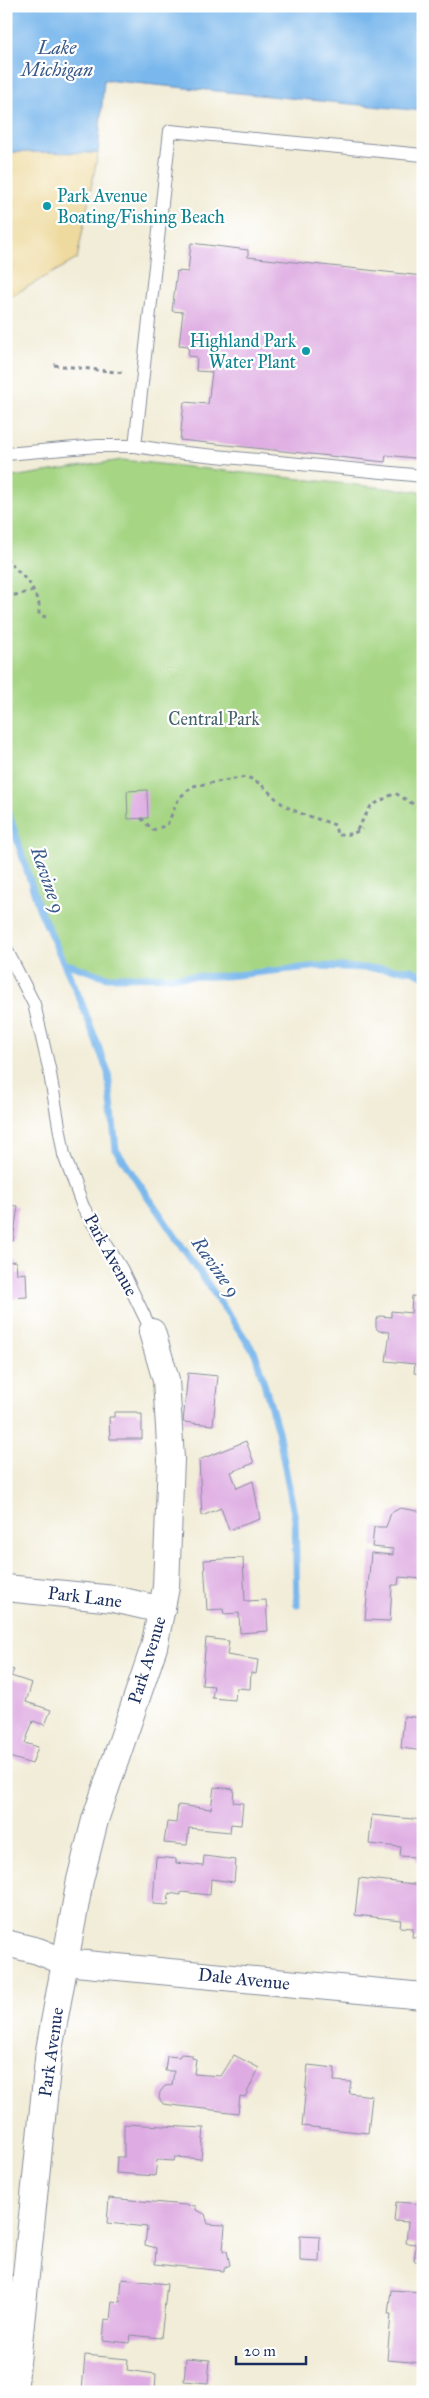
<svg xmlns="http://www.w3.org/2000/svg" width="429" height="2398" viewBox="0 0 429 2398" font-family="'IM FELL Great Primer',serif">
<rect width="100%" height="100%" fill="#fff"/>
<filter id="ink" filterUnits="userSpaceOnUse"><feTurbulence type="fractalNoise" baseFrequency=".02" numOctaves="2"/><feDisplacementMap in="SourceGraphic" scale="10" xChannelSelector="R" yChannelSelector="G"/><feConvolveMatrix kernelMatrix="1 2 1 2 8 2 1 2 1" color-interpolation-filters="sRGB"/></filter>
<filter id="wash" filterUnits="userSpaceOnUse"><feTurbulence type="fractalNoise" baseFrequency=".0096" numOctaves="4" result="noise"/><feDisplacementMap in="SourceGraphic" scale="20" xChannelSelector="R" yChannelSelector="G"/><feGaussianBlur stdDeviation="1.12" result="paint"/><feColorMatrix in="noise" values="0 0 0 0 0 0 0 0 0 0 0 0 0 0 0 0 0 1.4 0 .05"/><feComposite in="paint" operator="in"/></filter>
<g filter="url(#wash)">
<rect width="100%" height="100%" fill="#f2edd8"/>
<path fill="#a6d684" stroke="#608271" d="M 122,460 L 423,492 L 423,975 L 411,970 L 319,966 L 227,976 L 106,977 L 64,963 L 39,908 L 6,805 L 6,478 Z"/>
<path fill="#eeda9e" stroke="#84847e" d="M 39,151 L 98,153 L 77,259 L 6,299 L 6,152 Z"/>
<path fill="#79b7ec" stroke="#4a73a5" d="M 6,6 L 423,6 L 423,111 L 104,80 L 98,153 L 6,152 Z"/>
<g fill="none" stroke-linecap="round" stroke-linejoin="round">
<path stroke="#79b7ec" stroke-width="7" d="M 6,805 L 39,908 L 80,999 L 108,1072 L 116,1150 L 255,1353 L 278,1431 L 295,1519 L 297,1605
M 64,963 L 106,977 L 227,976 L 319,966 L 411,970 L 423,975"/>
</g>
<g id="blocks">
<path fill="#deace2" d="M 191,243 L 248,250 L 248,257 L 423,276 L 423,459 L 386,455 L 385,462 L 180,440 L 184,402 L 208,404 L 212,372 L 196,371 L 197,357 L 188,356 L 189,346 L 179,345 L 183,312 L 172,311 L 177,271 L 188,272 Z
M 147,790 L 148,818 L 128,819 L 127,791 Z
M 6,1205 L 18,1206 L 13,1241 L 6,1241 Z
M 16,1261 L 17,1274 L 26,1273 L 27,1297 L 6,1298 L 6,1262 Z
M 412,1296 L 423,1297 L 423,1374 L 414,1373 L 415,1364 L 386,1361 L 390,1332 L 379,1331 L 376,1328 L 376,1319 L 380,1316 L 391,1317 L 391,1311 L 411,1313 Z
M 188,1373 L 218,1376 L 213,1425 L 183,1422 Z
M 114,1412 L 137,1412 L 137,1414 L 142,1414 L 142,1439 L 110,1439 L 109,1417 L 114,1417 Z
M 246,1441 L 254,1463 L 231,1472 L 237,1488 L 253,1481 L 260,1519 L 229,1530 L 221,1508 L 202,1516 L 199,1460 Z
M 400,1508 L 423,1512 L 423,1579 L 399,1577 L 398,1585 L 392,1585 L 390,1621 L 365,1620 L 371,1553 L 393,1555 L 393,1549 L 372,1547 L 374,1527 L 386,1527 L 391,1513 Z
M 243,1558 L 245,1601 L 266,1600 L 268,1631 L 240,1633 L 239,1613 L 224,1614 L 223,1609 L 207,1610 L 204,1560 Z
M 206,1638 L 229,1641 L 227,1655 L 258,1660 L 256,1674 L 251,1673 L 250,1689 L 236,1688 L 235,1700 L 212,1698 L 214,1686 L 202,1685 Z
M 6,1668 L 14,1670 L 11,1676 L 32,1683 L 26,1702 L 51,1710 L 45,1725 L 33,1721 L 25,1743 L 38,1747 L 32,1764 L 6,1756 Z
M 404,1716 L 423,1718 L 423,1751 L 401,1748 Z
M 214,1787 L 234,1789 L 233,1802 L 243,1803 L 241,1825 L 231,1824 L 230,1832 L 189,1828 L 187,1845 L 164,1843 L 167,1822 L 176,1823 L 178,1805 L 211,1809 Z
M 372,1815 L 423,1820 L 423,1862 L 415,1861 L 415,1857 L 400,1856 L 401,1847 L 369,1844 Z
M 204,1856 L 236,1860 L 234,1882 L 211,1879 L 210,1895 L 181,1892 L 181,1895 L 169,1893 L 168,1905 L 153,1904 L 156,1857 L 176,1859 L 176,1863 L 203,1866 Z
M 359,1878 L 423,1885 L 423,1938 L 412,1937 L 413,1928 L 400,1927 L 401,1920 L 355,1915 Z
M 181,2054 L 192,2055 L 192,2058 L 196,2059 L 194,2074 L 221,2076 L 234,2055 L 259,2068 L 245,2097 L 240,2096 L 238,2113 L 163,2104 L 159,2098 L 160,2092 L 165,2086 L 172,2085 L 174,2071 L 165,2071 L 167,2056 L 179,2057 Z
M 308,2065 L 335,2068 L 334,2081 L 351,2082 L 349,2093 L 372,2096 L 368,2133 L 302,2126 Z
M 124,2124 L 204,2128 L 201,2159 L 175,2157 L 174,2161 L 157,2160 L 155,2176 L 116,2173 L 117,2157 L 124,2157 Z
M 109,2198 L 196,2206 L 196,2210 L 205,2214 L 208,2224 L 225,2225 L 223,2251 L 227,2251 L 230,2265 L 224,2268 L 224,2271 L 155,2264 L 156,2248 L 145,2245 L 147,2227 L 107,2223 Z
M 396,2202 L 423,2204 L 423,2262 L 414,2261 L 416,2244 L 406,2243 L 408,2222 L 394,2221 Z
M 300,2236 L 320,2237 L 319,2262 L 300,2261 Z
M 122,2279 L 167,2284 L 161,2338 L 130,2335 L 129,2343 L 103,2340 L 105,2319 L 110,2320 L 112,2301 L 120,2302 Z
M 391,2290 L 423,2292 L 423,2363 L 387,2360 L 391,2314 L 388,2314 Z
M 85,2355 L 128,2359 L 127,2370 L 156,2374 L 155,2392 L 82,2392 Z
M 186,2358 L 210,2360 L 208,2383 L 184,2381 Z"/>
</g>
</g>
<g filter="url(#ink)">
<use href="#blocks" fill-opacity="0" stroke="#868e9b" stroke-width="1"/>
<g fill="none" stroke-linecap="round" stroke-linejoin="round">
<g stroke="#868e9b" stroke-width="14">
<path id="service" d="M 135,446 L 170,131 L 423,155
M 6,454 L 98,446 L 135,446 L 175,452 L 423,476
M 6,949 L 34,1004 L 49,1068 L 64,1155 L 83,1207 L 122,1270 L 152,1332"/>
</g>
<g stroke="#868e9b" stroke-width="28">
<path id="minor" d="M 6,1588 L 114,1599 L 162,1610
M 6,1943 L 38,1951 L 65,1962 L 423,1996
M 14,2392 L 49,2050 L 80,1880 L 95,1820 L 154,1647 L 166,1587 L 171,1459 L 166,1380 L 152,1332"/>
</g>
<path stroke="#868e9b" stroke-width="3" stroke-dasharray="4 4" stroke-linecap="butt" d="M 54,365 L 125,373
M 6,558 L 31,585 L 39,604 L 39,615 L 46,617
M 6,597 L 34,591
M 141,818 L 153,830 L 167,825 L 179,798 L 193,786 L 246,777 C 264,782 272,798 287,807 C 301,815 320,819 335,825 L 337,835 L 352,834 L 362,829
M 357,830 L 371,806 L 395,793 L 423,810"/>
<use href="#service" stroke="#fff" stroke-width="12"/>
<use href="#minor" stroke="#fff" stroke-width="26"/>
</g>
</g>
<g fill="#0f9aa8" stroke="#fff" stroke-width="2">
<circle cx="47" cy="206" r="5"/>
<circle cx="306" cy="351" r="5"/>
</g>
<g text-anchor="middle" dominant-baseline="central" stroke-width="4.5" stroke-linejoin="round" paint-order="stroke">
<g font-size="18" fill="#0d838f" stroke="#fff" text-anchor="start">
<text x="57" y="196">Park Avenue<tspan x="57" dy="21">Boating/Fishing Beach</tspan></text>
<text x="296" y="341" text-anchor="end">Highland Park<tspan x="296" dy="21">Water Plant</tspan></text>
</g>
<g font-size="18" fill="#456169" stroke="#fff">
<text x="214" y="719">Central Park</text>
</g>
<g font-size="18" fill="#1b2f5e" stroke="#fff">
<text transform="translate(111 1255) rotate(61)">Park Avenue</text>
<text transform="translate(85 1597) rotate(7)">Park Lane</text>
<text transform="translate(147 1660) rotate(-73)">Park Avenue</text>
<text transform="translate(244 1979) rotate(6)">Dale Avenue</text>
<text transform="translate(51 2052) rotate(-82)">Park Avenue</text>
</g>
<g font-size="19" font-style="italic" fill="#375889" stroke="#fff">
<text x="57" y="47">Lake<tspan x="57" dy="22">Michigan</tspan></text>
<text transform="translate(48 880) rotate(71)">Ravine 9</text>
<text transform="translate(216 1267) rotate(55)">Ravine 9</text>
</g>
</g>
<rect width="429" height="2398" fill="none" stroke="#fff" stroke-width="25"/>
<path d="M236 2356v8h70v-8" fill="none" stroke="#1b2f5e" stroke-width="2.5"/>
<text x="244" y="2356" font-size="15" fill="#1b2f5e" stroke="#ffffff" stroke-width="4" paint-order="stroke">20 m</text>
</svg>
